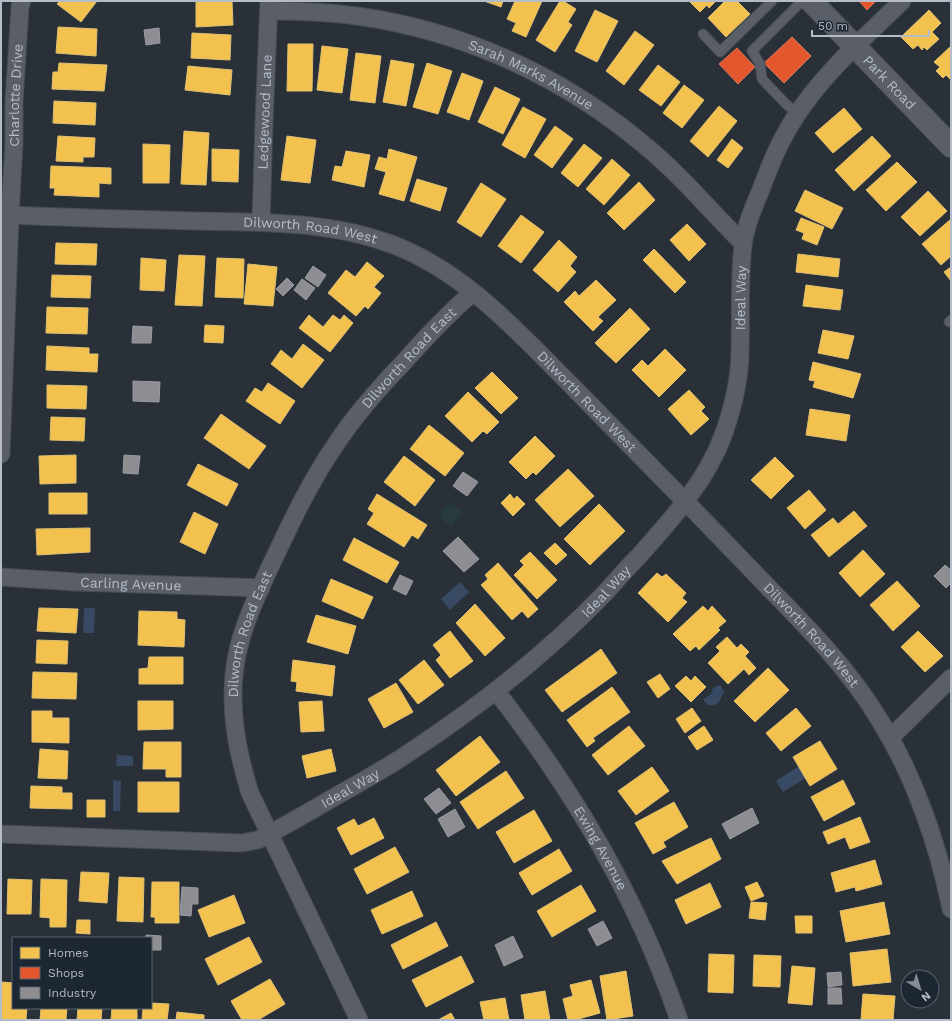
<svg xmlns="http://www.w3.org/2000/svg" width="952" height="1021" viewBox="0 0 952 1021" font-family="'Work Sans',sans-serif">
<rect width="100%" height="100%" fill="#2a3038"/>
<path fill="#273a3e" d="M 450,503 L 462,511 L 452,526 L 440,519 L 442,509 Z"/>
<path fill="#384963" d="M 460,582 L 469,592 L 450,610 L 441,599 Z
M 84,608 L 95,608 L 94,633 L 83,633 Z
M 718,685 L 721,686 L 724,692 C 720,700 719,707 708,705 L 704,701 L 704,699 L 711,694 L 713,688 Z
M 117,755 L 133,756 L 133,766 L 116,766 Z
M 799,766 L 806,778 L 783,792 L 776,781 Z
M 113,780 L 121,781 L 120,811 L 113,811 Z"/>
<path fill="#f2c14e" stroke="#dfc073" d="M 60,1 L 97,1 L 81,22 L 57,4 Z
M 196,1 L 232,1 L 233,25 L 196,27 Z
M 484,1 L 503,1 L 501,7 Z
M 515,1 L 542,1 L 526,37 L 512,31 L 516,23 L 507,19 Z
M 560,1 L 563,1 L 576,9 L 568,22 L 572,25 L 555,52 L 536,40 Z
M 689,1 L 716,1 L 709,8 L 707,5 L 700,12 Z
M 725,1 L 737,1 L 750,14 L 726,37 L 708,18 Z
M 595,10 L 618,21 L 597,62 L 575,51 Z
M 929,10 L 941,23 L 932,32 L 939,39 L 927,50 L 924,47 L 922,50 L 918,45 L 913,49 L 901,37 Z
M 58,27 L 97,29 L 96,56 L 56,53 Z
M 635,31 L 654,45 L 624,85 L 606,71 Z
M 192,33 L 231,35 L 230,60 L 191,58 Z
M 288,44 L 313,44 L 312,91 L 287,91 Z
M 322,46 L 348,49 L 342,93 L 317,90 Z
M 951,46 L 951,80 L 946,75 L 943,78 L 936,71 L 940,67 L 934,62 Z
M 356,53 L 381,56 L 375,103 L 350,100 Z
M 391,60 L 414,64 L 406,106 L 383,102 Z
M 59,63 L 107,65 L 104,91 L 52,89 L 53,72 L 58,72 Z
M 427,63 L 452,71 L 438,114 L 413,107 Z
M 658,65 L 680,82 L 661,106 L 639,90 Z
M 188,66 L 232,70 L 230,95 L 185,90 Z
M 462,73 L 483,81 L 469,120 L 447,112 Z
M 684,85 L 704,100 L 682,128 L 663,113 Z
M 495,87 L 520,99 L 503,134 L 478,122 Z
M 54,101 L 96,103 L 95,125 L 53,123 Z
M 719,106 L 737,121 L 708,157 L 690,141 Z
M 523,107 L 546,119 L 525,158 L 502,145 Z
M 844,108 L 862,129 L 833,153 L 815,133 Z
M 555,126 L 573,139 L 552,168 L 534,155 Z
M 184,131 L 209,133 L 206,185 L 181,184 Z
M 58,136 L 95,138 L 94,157 L 83,157 L 83,162 L 56,161 Z
M 287,136 L 316,140 L 310,183 L 281,180 Z
M 872,136 L 891,156 L 854,191 L 835,170 Z
M 732,139 L 743,148 L 728,168 L 717,160 Z
M 143,144 L 170,145 L 169,183 L 143,183 Z
M 584,144 L 602,158 L 578,187 L 561,173 Z
M 212,149 L 239,150 L 238,182 L 212,181 Z
M 389,149 L 417,157 L 404,201 L 379,194 L 386,172 L 375,169 L 379,157 L 387,159 Z
M 346,151 L 370,155 L 364,187 L 332,180 L 335,166 L 342,167 Z
M 612,159 L 630,175 L 604,205 L 586,189 Z
M 897,162 L 917,182 L 886,211 L 866,190 Z
M 51,166 L 111,168 L 111,184 L 99,183 L 99,197 L 54,195 L 55,188 L 50,188 Z
M 417,179 L 447,188 L 440,211 L 410,201 Z
M 639,182 L 655,200 L 624,230 L 607,213 Z
M 481,183 L 506,199 L 481,237 L 457,222 Z
M 805,190 L 843,208 L 832,229 L 795,211 Z
M 928,191 L 947,211 L 920,236 L 901,217 Z
M 521,215 L 544,232 L 521,263 L 498,246 Z
M 801,218 L 824,227 L 817,245 L 802,239 L 804,233 L 796,230 Z
M 951,219 L 951,256 L 941,265 L 922,244 Z
M 687,224 L 706,244 L 689,261 L 670,240 Z
M 559,240 L 577,257 L 570,266 L 576,272 L 558,292 L 533,270 Z
M 56,243 L 97,244 L 96,265 L 55,264 Z
M 654,249 L 686,282 L 675,293 L 643,260 Z
M 798,254 L 840,259 L 838,277 L 796,272 Z
M 179,255 L 205,256 L 202,306 L 175,305 Z
M 141,258 L 166,260 L 164,291 L 140,290 Z
M 217,258 L 244,259 L 243,298 L 215,297 Z
M 367,262 L 384,276 L 374,287 L 381,293 L 368,309 L 365,306 L 356,316 L 328,293 L 346,270 L 355,277 Z
M 248,264 L 277,267 L 273,306 L 244,304 Z
M 951,267 L 951,281 L 944,272 Z
M 52,275 L 91,276 L 90,298 L 51,297 Z
M 596,280 L 616,300 L 598,317 L 603,321 L 593,331 L 564,302 L 575,291 L 579,296 Z
M 806,285 L 843,290 L 840,310 L 803,306 Z
M 47,307 L 88,308 L 87,334 L 46,333 Z
M 630,308 L 650,329 L 616,363 L 595,343 Z
M 309,315 L 323,327 L 333,315 L 340,320 L 344,315 L 353,323 L 330,352 L 299,328 Z
M 205,325 L 224,326 L 223,343 L 204,342 Z
M 823,330 L 854,336 L 848,359 L 818,353 Z
M 303,344 L 324,360 L 302,388 L 271,364 L 281,350 L 292,359 Z
M 47,346 L 89,348 L 89,354 L 98,354 L 97,372 L 46,370 Z
M 665,349 L 686,370 L 659,397 L 632,370 L 642,360 L 648,366 Z
M 813,362 L 861,374 L 853,398 L 813,387 L 815,381 L 809,380 Z
M 492,372 L 518,398 L 501,414 L 475,388 Z
M 268,383 L 295,401 L 280,424 L 246,401 L 255,388 L 262,392 Z
M 47,385 L 87,386 L 86,409 L 47,408 Z
M 689,390 L 705,407 L 701,411 L 709,419 L 691,435 L 668,409 Z
M 468,392 L 499,422 L 487,434 L 483,431 L 472,442 L 445,416 Z
M 810,409 L 850,415 L 846,441 L 806,435 Z
M 221,414 L 266,446 L 249,469 L 204,438 Z
M 51,417 L 85,418 L 84,441 L 50,440 Z
M 429,425 L 464,453 L 445,476 L 410,449 Z
M 535,436 L 555,456 L 536,475 L 533,472 L 526,479 L 509,462 Z
M 76,455 L 76,483 L 40,484 L 39,456 Z
M 404,456 L 435,480 L 415,506 L 384,482 Z
M 775,457 L 794,476 L 771,499 L 751,480 Z
M 198,464 L 238,484 L 227,506 L 187,485 Z
M 568,469 L 594,496 L 560,527 L 535,500 Z
M 809,490 L 826,510 L 805,529 L 787,508 Z
M 49,493 L 87,493 L 87,514 L 49,514 Z
M 377,494 L 427,525 L 418,539 L 412,535 L 404,547 L 367,524 L 374,513 L 368,509 Z
M 510,494 L 514,499 L 517,496 L 525,504 L 513,516 L 501,503 Z
M 599,504 L 625,531 L 590,565 L 564,539 Z
M 854,511 L 867,526 L 829,557 L 811,535 L 833,518 L 838,524 Z
M 194,512 L 218,524 L 205,554 L 180,542 Z
M 90,528 L 90,552 L 37,555 L 36,529 Z
M 354,538 L 399,562 L 387,583 L 343,560 Z
M 555,543 L 567,555 L 556,565 L 544,553 Z
M 863,550 L 885,574 L 860,597 L 839,573 Z
M 530,552 L 557,580 L 537,599 L 514,575 L 524,565 L 520,561 Z
M 498,563 L 538,609 L 528,618 L 522,611 L 512,620 L 481,585 L 488,579 L 485,575 Z
M 657,573 L 662,577 L 666,574 L 686,593 L 682,598 L 687,602 L 668,622 L 638,593 Z
M 331,579 L 373,597 L 363,619 L 322,601 Z
M 897,581 L 920,606 L 893,631 L 870,605 Z
M 475,604 L 505,638 L 485,656 L 456,623 Z
M 703,606 L 708,611 L 712,606 L 726,621 L 718,628 L 720,630 L 699,650 L 696,646 L 690,651 L 673,634 Z
M 39,608 L 78,609 L 76,633 L 37,631 Z
M 139,611 L 177,612 L 177,619 L 185,620 L 184,647 L 138,645 Z
M 316,615 L 356,626 L 348,654 L 307,642 Z
M 450,631 L 473,661 L 450,678 L 436,660 L 441,655 L 433,645 Z
M 918,631 L 943,656 L 925,672 L 901,647 Z
M 727,637 L 737,648 L 741,644 L 749,652 L 745,656 L 756,668 L 749,675 L 744,669 L 728,684 L 708,663 L 720,651 L 716,647 Z
M 37,640 L 68,641 L 67,664 L 36,663 Z
M 601,649 L 617,673 L 562,712 L 545,690 Z
M 149,657 L 183,657 L 183,684 L 139,684 L 139,669 L 148,668 Z
M 293,660 L 335,666 L 332,696 L 296,691 L 297,682 L 291,681 Z
M 424,660 L 444,685 L 418,704 L 399,680 Z
M 768,668 L 789,690 L 755,722 L 734,701 Z
M 33,672 L 77,673 L 76,699 L 32,698 Z
M 660,674 L 670,689 L 658,698 L 647,682 Z
M 686,676 L 691,681 L 695,676 L 706,687 L 691,702 L 675,686 Z
M 396,683 L 413,712 L 384,728 L 368,699 Z
M 612,687 L 630,712 L 593,738 L 595,741 L 587,747 L 567,720 Z
M 138,701 L 173,701 L 173,729 L 138,730 Z
M 322,701 L 324,731 L 301,732 L 299,702 Z
M 692,708 L 701,721 L 685,733 L 676,719 Z
M 796,708 L 811,726 L 781,751 L 766,733 Z
M 32,711 L 52,711 L 52,718 L 69,718 L 69,743 L 32,742 Z
M 629,726 L 645,746 L 608,775 L 592,755 Z
M 704,726 L 713,740 L 697,750 L 688,737 Z
M 480,736 L 500,762 L 456,796 L 436,770 Z
M 820,741 L 837,769 L 810,786 L 793,757 Z
M 144,742 L 181,742 L 181,777 L 166,777 L 166,769 L 143,769 Z
M 40,749 L 68,751 L 67,779 L 38,778 Z
M 331,749 L 336,771 L 307,778 L 302,756 Z
M 652,767 L 669,791 L 636,815 L 618,791 Z
M 506,771 L 524,798 L 478,829 L 460,802 Z
M 843,780 L 855,804 L 824,821 L 811,797 Z
M 138,782 L 179,782 L 179,812 L 138,812 Z
M 31,786 L 62,787 L 62,793 L 72,793 L 72,809 L 30,808 Z
M 87,800 L 105,800 L 105,817 L 87,817 Z
M 674,802 L 688,827 L 663,842 L 666,847 L 653,854 L 635,823 Z
M 534,810 L 552,841 L 514,863 L 496,832 Z
M 860,817 L 870,842 L 850,849 L 845,837 L 828,844 L 823,832 Z
M 374,818 L 384,838 L 351,855 L 337,828 L 354,819 L 358,826 Z
M 711,838 L 721,859 L 677,884 L 662,861 Z
M 395,847 L 409,872 L 367,894 L 354,869 Z
M 559,849 L 572,871 L 532,895 L 519,873 Z
M 875,860 L 882,884 L 856,891 L 855,887 L 836,892 L 831,873 Z
M 81,872 L 109,873 L 107,903 L 79,901 Z
M 119,877 L 144,878 L 143,922 L 117,921 Z
M 8,879 L 32,880 L 31,914 L 7,914 Z
M 41,879 L 67,880 L 66,927 L 50,927 L 50,918 L 40,917 Z
M 152,882 L 179,882 L 179,923 L 155,923 L 155,917 L 151,917 Z
M 757,882 L 764,896 L 751,901 L 745,887 Z
M 710,883 L 721,907 L 686,924 L 675,900 Z
M 581,885 L 596,911 L 552,937 L 537,911 Z
M 412,891 L 423,916 L 382,934 L 371,910 Z
M 234,895 L 245,923 L 209,937 L 198,910 Z
M 751,902 L 767,903 L 765,920 L 749,918 Z
M 884,902 L 890,934 L 846,942 L 840,911 Z
M 795,916 L 812,916 L 812,933 L 796,933 Z
M 77,920 L 90,920 L 90,934 L 76,933 Z
M 436,922 L 448,946 L 403,969 L 391,945 Z
M 249,937 L 262,962 L 218,985 L 205,959 Z
M 887,949 L 891,982 L 853,986 L 850,953 Z
M 709,954 L 734,955 L 733,993 L 708,992 Z
M 754,955 L 781,956 L 780,987 L 753,986 Z
M 461,956 L 474,982 L 426,1007 L 412,980 Z
M 792,966 L 815,968 L 812,1005 L 788,1003 Z
M 626,971 L 633,1016 L 607,1020 L 600,976 Z
M 270,979 L 285,1004 L 258,1020 L 242,1020 L 231,1001 Z
M 591,980 L 600,1013 L 575,1020 L 568,1020 L 563,999 L 573,996 L 570,985 Z
M 2,982 L 13,983 L 13,1008 L 27,1008 L 26,1020 L 1,1020 Z
M 545,991 L 550,1020 L 525,1020 L 521,995 Z
M 863,994 L 895,996 L 893,1020 L 861,1020 Z
M 505,998 L 509,1020 L 484,1020 L 480,1002 Z
M 151,1003 L 169,1004 L 167,1020 L 142,1020 L 143,1008 L 151,1008 Z
M 41,1008 L 67,1008 L 66,1020 L 40,1020 Z
M 78,1008 L 102,1008 L 101,1020 L 77,1020 Z
M 112,1008 L 137,1008 L 137,1020 L 111,1020 Z
M 177,1012 L 204,1015 L 204,1020 L 176,1020 Z
M 451,1013 L 455,1020 L 438,1020 Z"/>
<path fill="#e4572e" stroke="#d6755c" d="M 859,1 L 876,1 L 867,10 Z
M 792,37 L 811,56 L 784,83 L 764,63 Z
M 737,48 L 755,67 L 738,84 L 719,64 Z"/>
<path fill="#8d8d92" stroke="#999ba2" d="M 159,28 L 160,43 L 146,45 L 144,30 Z
M 313,266 L 326,275 L 318,287 L 305,278 Z
M 287,278 L 294,285 L 283,296 L 276,289 Z
M 302,279 L 315,288 L 306,300 L 294,290 Z
M 133,326 L 152,327 L 151,343 L 132,343 Z
M 133,381 L 160,382 L 159,402 L 133,401 Z
M 124,455 L 140,456 L 138,474 L 123,473 Z
M 463,472 L 478,482 L 467,496 L 453,486 Z
M 458,537 L 479,559 L 464,572 L 443,551 Z
M 945,565 L 951,570 L 951,583 L 946,588 L 934,576 Z
M 400,575 L 413,581 L 406,595 L 393,589 Z
M 439,788 L 451,803 L 436,814 L 424,799 Z
M 752,808 L 759,823 L 730,839 L 722,824 Z
M 455,809 L 465,827 L 448,837 L 438,819 Z
M 182,887 L 198,888 L 198,904 L 192,904 L 191,916 L 180,915 Z
M 603,921 L 612,938 L 597,946 L 588,929 Z
M 146,935 L 161,936 L 161,950 L 151,950 L 151,938 L 146,938 Z
M 513,936 L 523,957 L 504,966 L 495,945 Z
M 841,972 L 842,985 L 828,987 L 827,973 Z
M 828,988 L 841,988 L 842,1004 L 828,1004 Z"/>
<g fill="none" stroke-linecap="round" stroke-linejoin="round">
<g stroke="#484c53" stroke-width="11">
<path id="service" d="M 703,34 L 720,52 L 772,1
M 797,113 L 786,104 L 762,79 L 760,64 L 752,51 L 802,1
M 949,322 L 951,320"/>
</g>
<g stroke="#484c53" stroke-width="19">
<g id="minor">
<path id="s1" d="M 269,11 C 298,11 328,12 357,16 C 465,31 566,78 649,149 C 683,177 711,212 743,243"/>
<path id="s2" d="M 10,215 C 72,218 133,219 195,221 C 260,222 329,221 391,244 C 464,271 518,332 571,385 C 604,419 637,452 670,486 C 704,520 738,556 772,591 C 811,631 850,671 879,719 C 914,775 938,844 951,909"/>
<path id="s3" d="M 261,222 L 264,122 L 269,1"/>
<path id="s4" d="M 1,454 L 10,215 L 14,143 L 14,102 L 20,7 L 22,1"/>
<path id="s5" d="M 1,577 L 77,582 L 261,588"/>
<path id="s6" d="M 496,691 C 575,793 637,897 679,1020"/>
<path d="M 890,738 L 951,678"/>
<path id="s7" d="M 1,834 L 241,843 L 258,840 C 283,827 307,813 331,799 C 359,783 387,768 413,750 C 481,705 547,653 604,594 C 615,582 626,569 638,557 C 671,520 707,481 724,433 C 733,407 740,379 740,351 C 741,316 739,280 743,245 C 745,227 753,208 760,192 C 770,165 780,140 796,116 C 824,72 866,37 902,1"/>
<path id="s8" d="M 359,1020 L 250,793 C 238,754 230,716 234,675 C 237,638 254,602 269,569 C 289,527 308,485 334,447 C 354,416 378,389 403,363 C 425,338 448,314 473,292"/>
</g>
</g>
<g stroke="#484c53" stroke-width="24">
<g id="tertiary">
<path id="s9" d="M 811,1 L 951,146"/>
</g>
</g>
<use href="#service" stroke="#5a5e66" stroke-width="9"/>
<use href="#minor" stroke="#5a5e66" stroke-width="17"/>
<use href="#tertiary" stroke="#5a5e66" stroke-width="22"/>
</g>
<g text-anchor="middle" dominant-baseline="central" stroke-width="4" stroke-linejoin="round" paint-order="stroke">
<g font-size="14" fill="#b4bcc9" stroke="#1d2633">
<text stroke="none"><textPath href="#s1" startOffset="273">Sarah Marks Avenue</textPath></text>
<text stroke="none"><textPath href="#s9" startOffset="113">Park Road</textPath></text>
<text stroke="none"><textPath href="#s4" startOffset="359">Charlotte Drive</textPath></text>
<text stroke="none"><textPath href="#s3" startOffset="110">Ledgewood Lane</textPath></text>
<text stroke="none"><textPath href="#s2" startOffset="301">Dilworth Road West</textPath></text>
<text stroke="none"><textPath href="#s7" startOffset="1023">Ideal Way</textPath></text>
<text stroke="none"><textPath href="#s8" startOffset="739">Dilworth Road East</textPath></text>
<text stroke="none"><textPath href="#s2" startOffset="637">Dilworth Road West</textPath></text>
<text stroke="none"><textPath href="#s5" startOffset="130">Carling Avenue</textPath></text>
<text stroke="none"><textPath href="#s7" startOffset="687">Ideal Way</textPath></text>
<text stroke="none"><textPath href="#s8" startOffset="415">Dilworth Road East</textPath></text>
<text stroke="none"><textPath href="#s2" startOffset="961">Dilworth Road West</textPath></text>
<text stroke="none"><textPath href="#s7" startOffset="363">Ideal Way</textPath></text>
<text stroke="none"><textPath href="#s6" startOffset="189">Ewing Avenue</textPath></text>
</g>
</g>
<rect width="952" height="1021" fill="none" stroke="#b4bcc9" stroke-width="4"/>
<rect x="12" y="937" width="140" height="72" fill="#1d2633" stroke="#59626f"/>
<rect x="20" y="947" width="20" height="12" fill="#f2c14e" stroke="#59626f"/>
<text x="48" y="957" font-size="12" fill="#b4bcc9">Homes</text>
<rect x="20" y="967" width="20" height="12" fill="#e4572e" stroke="#59626f"/>
<text x="48" y="977" font-size="12" fill="#b4bcc9">Shops</text>
<rect x="20" y="987" width="20" height="12" fill="#8d8d92" stroke="#59626f"/>
<text x="48" y="997" font-size="12" fill="#b4bcc9">Industry</text>
<g transform="translate(920 989) rotate(142)"><circle r="19" fill="#1d2633" stroke="#59626f"/>
<path d="M0-3L7 15L0 10L-7 15Z" fill="#848b96"/>
<text y="-6" font-size="11" font-weight="bold" text-anchor="middle" fill="#b4bcc9">N</text>
</g>
<path d="M812 30v6h117v-6" fill="none" stroke="#b4bcc9" stroke-width="2"/>
<text x="818" y="30" font-size="12" fill="#b4bcc9" stroke="#1d2633" stroke-width="3" paint-order="stroke">50 m</text>
</svg>
